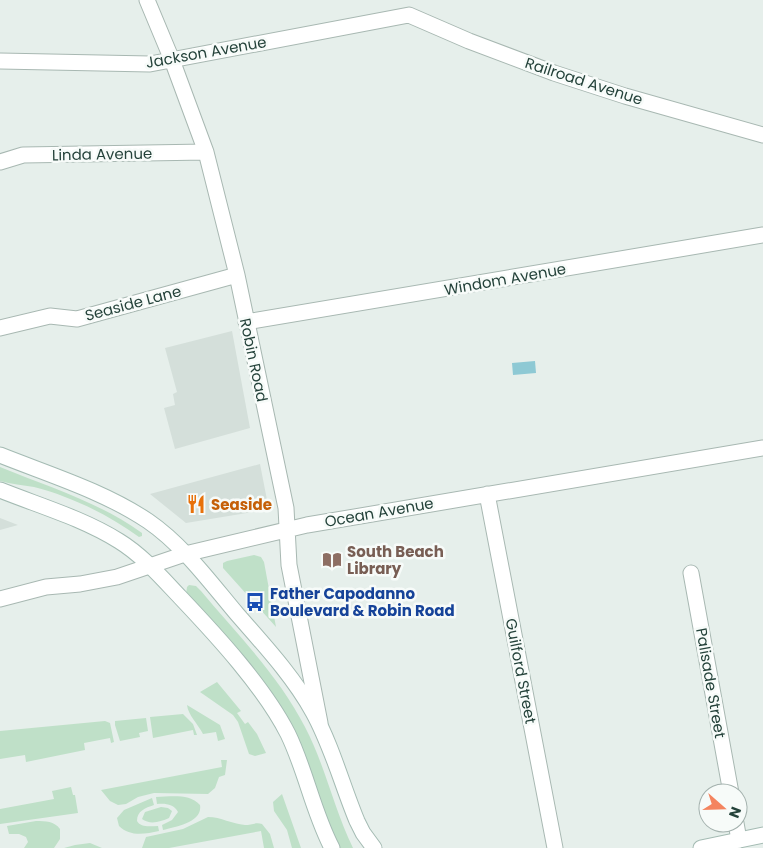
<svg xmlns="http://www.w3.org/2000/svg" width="763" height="848" viewBox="0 0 763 848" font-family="Poppins,sans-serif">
<rect width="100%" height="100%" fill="#e6efeb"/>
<path fill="#d4dfda" d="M 232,331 L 250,428 L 175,449 L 164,408 L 175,405 L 173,394 L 177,392 L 165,348 Z
M 260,464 L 268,505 L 265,510 L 186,523 L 150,494 Z
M 0,518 L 18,525 L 0,530 Z"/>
<path fill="#bfe0c8" d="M 0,467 C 49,487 99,502 142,533 L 142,536 L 139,537 C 109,515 70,496 34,487 C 23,485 11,484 0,481 Z
M 254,555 L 261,557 L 264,562 L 276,627 L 259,608 L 264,604 L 254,593 L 249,597 L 223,568 L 223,563 L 227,561 Z
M 189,585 L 196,586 L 201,591 C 237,634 279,676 305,727 C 325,765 334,809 353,848 L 338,848 L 306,760 L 186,594 L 187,587 Z
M 217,682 L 241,711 L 237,713 L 245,724 L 248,722 L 257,734 L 266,753 L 255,756 L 249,754 L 238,722 L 233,715 L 200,692 Z
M 187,705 L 220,725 L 225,739 L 218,741 L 216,732 L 203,734 C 198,724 188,715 187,705 Z
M 183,714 L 193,724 L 197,735 L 194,735 L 193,730 L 153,738 L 150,717 Z
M 146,718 L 148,731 L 139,733 L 140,737 L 120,741 L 115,725 L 115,721 Z
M 105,721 L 110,723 L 114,742 L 111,743 L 110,738 L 84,743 L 85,750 L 26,762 L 25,755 L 0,759 L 0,731 Z
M 221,760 L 227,760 L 225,775 L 219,777 L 215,788 L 208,794 L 154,793 L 138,797 L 126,804 L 118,805 L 110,801 L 101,790 L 222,767 Z
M 71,787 L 73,795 L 75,795 L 78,813 L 0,824 L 0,809 L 54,799 L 52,791 Z
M 282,794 L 301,848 L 292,848 L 287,830 L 274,811 L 273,802 Z
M 156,797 C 170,797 189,793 200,805 C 203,822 176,827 163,830 L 162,825 L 172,820 L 178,812 C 174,804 165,803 157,804 Z
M 152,798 L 154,805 C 145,808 137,811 137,821 C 141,828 150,826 158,826 L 159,831 C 145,834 130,837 119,826 L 117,818 L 124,810 Z
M 161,807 L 168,808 L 172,811 L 169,818 C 160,822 150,825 142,819 L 145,812 Z
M 208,817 C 221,817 232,824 245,825 C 251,825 256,822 262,824 L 270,834 L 274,848 L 264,848 L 261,831 L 169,848 L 142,848 L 146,837 L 183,829 Z
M 36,821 C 46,821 54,821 60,829 L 60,839 L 54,848 L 24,848 L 28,842 L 26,837 L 19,834 L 9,834 L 7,826 Z
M 90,843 L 102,848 L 64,848 L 75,845 Z"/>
<path fill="#8ec9d4" d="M 535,361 L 536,373 L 513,375 L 512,363 Z"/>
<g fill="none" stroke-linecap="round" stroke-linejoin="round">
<g stroke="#a8b8b2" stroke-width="17">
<path id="minor" d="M 147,0 L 172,60 L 206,152 L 237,275 L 286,508 L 289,565 L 320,723
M 0,61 L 150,64 L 409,15 L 469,41 L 554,73 L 625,96 L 763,135
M 0,162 L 23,155 L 206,152
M 246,322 L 763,235
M 0,328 L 50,316 L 77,319 L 237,275
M 487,494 L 555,848
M 691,573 L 731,793
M 0,599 L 46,587 L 80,584 L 117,577 L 185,554 L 307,525 L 763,448
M 736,823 L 739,840"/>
</g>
<g stroke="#a4bbb3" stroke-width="17">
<path id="secondary" d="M 0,455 C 50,475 103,491 148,521 C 183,545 210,582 237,614 C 264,645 293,676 313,712 C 332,746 342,785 357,821 L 363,833 L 374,848
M 0,490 C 40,506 82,518 119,541 C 142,555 162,578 180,597 C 217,636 264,687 288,734 C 306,771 313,812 332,848
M 701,848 L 763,835"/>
</g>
<use href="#minor" stroke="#fff" stroke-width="15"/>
<use href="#secondary" stroke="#fff" stroke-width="15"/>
</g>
<defs>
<g id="restaurant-bare" transform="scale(1.5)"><path d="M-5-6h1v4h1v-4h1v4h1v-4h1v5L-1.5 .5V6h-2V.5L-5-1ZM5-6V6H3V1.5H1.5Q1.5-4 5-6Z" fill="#e8710a" stroke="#f7fbf9" stroke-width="2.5" paint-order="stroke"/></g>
<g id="library-bare" transform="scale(1.5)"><path d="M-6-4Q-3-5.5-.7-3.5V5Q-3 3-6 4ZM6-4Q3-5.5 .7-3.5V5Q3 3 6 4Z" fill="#8d6e63" stroke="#f7fbf9" stroke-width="2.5" paint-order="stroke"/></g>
<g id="bus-bare" transform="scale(1.5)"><path d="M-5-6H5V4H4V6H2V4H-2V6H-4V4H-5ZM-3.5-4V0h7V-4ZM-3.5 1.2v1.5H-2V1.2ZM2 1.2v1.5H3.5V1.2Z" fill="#1a4fb4" stroke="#f7fbf9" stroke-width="2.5" paint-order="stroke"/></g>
</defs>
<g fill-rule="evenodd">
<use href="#restaurant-bare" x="196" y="504"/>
<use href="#library-bare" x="332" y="560"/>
<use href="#bus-bare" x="255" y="602"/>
</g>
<g text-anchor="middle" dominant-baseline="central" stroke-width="5" stroke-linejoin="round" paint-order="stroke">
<g font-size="15" fill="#24423a" stroke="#f7fbf9">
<text transform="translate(206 52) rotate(-10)">Jackson Avenue</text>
<text transform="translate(584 81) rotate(18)">Railroad Avenue</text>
<text transform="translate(102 154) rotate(-1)">Linda Avenue</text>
<text transform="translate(505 279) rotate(-10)">Windom Avenue</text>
<text transform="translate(133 303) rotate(-15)">Seaside Lane</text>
<text transform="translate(254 360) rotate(78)">Robin Road</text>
<text transform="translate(379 512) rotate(-10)">Ocean Avenue</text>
<text transform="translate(521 671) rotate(79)">Guilford Street</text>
<text transform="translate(711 683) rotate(80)">Palisade Street</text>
</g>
<g font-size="15" font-weight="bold" fill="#c56008" stroke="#f7fbf9" text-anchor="start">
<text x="211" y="504">Seaside</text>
</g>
<g font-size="15" font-weight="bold" fill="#785e54" stroke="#f7fbf9" text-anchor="start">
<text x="347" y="551">South Beach<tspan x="347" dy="17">Library</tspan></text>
</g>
<g font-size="15" font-weight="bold" fill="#164399" stroke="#f7fbf9" text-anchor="start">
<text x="270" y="593">Father Capodanno<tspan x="270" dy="17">Boulevard &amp; Robin Road</tspan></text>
</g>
</g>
<g transform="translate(723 808) rotate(110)"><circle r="24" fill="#f7fbf9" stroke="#a3b1ad"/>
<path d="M0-4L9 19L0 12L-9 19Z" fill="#f4845f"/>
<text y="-8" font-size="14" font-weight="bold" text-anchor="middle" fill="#24423a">N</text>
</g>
</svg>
